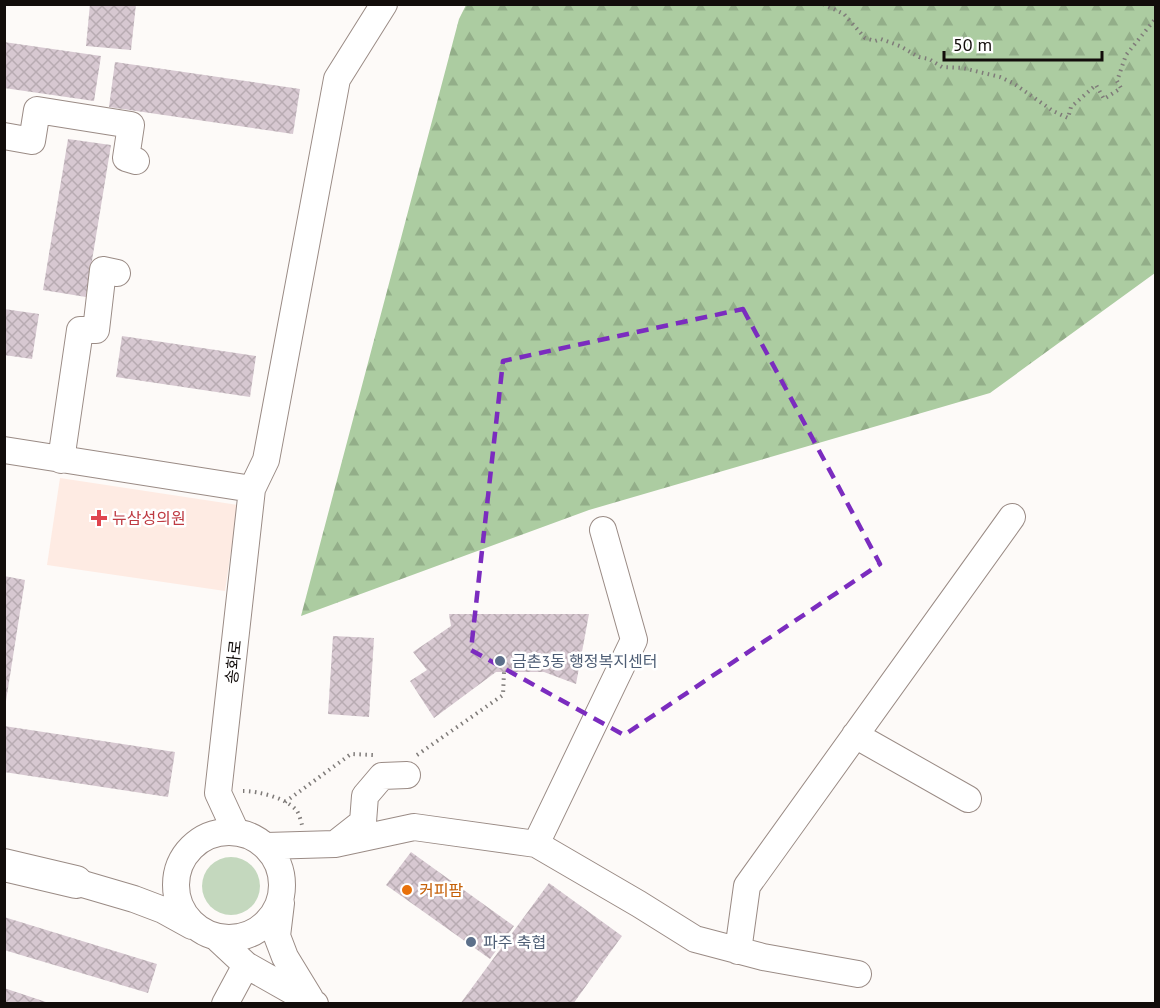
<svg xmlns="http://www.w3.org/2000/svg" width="1160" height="1008" viewBox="0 0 1160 1008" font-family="'PT Sans','Noto Sans KR',sans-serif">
<defs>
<pattern id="forest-firs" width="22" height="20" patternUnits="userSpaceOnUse" patternTransform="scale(1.5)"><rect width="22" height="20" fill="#accca1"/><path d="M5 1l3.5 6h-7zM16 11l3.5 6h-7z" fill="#93ae89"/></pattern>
<pattern id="building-cross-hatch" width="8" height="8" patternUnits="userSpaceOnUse" patternTransform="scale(1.5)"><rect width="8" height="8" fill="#d7c8d1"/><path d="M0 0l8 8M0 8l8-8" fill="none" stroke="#b8abb2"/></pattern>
</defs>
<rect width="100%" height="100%" fill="#fdfaf8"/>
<path fill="#feebe3" d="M 60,478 L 238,505 L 225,591 L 47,565 Z"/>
<path fill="url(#forest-firs)" d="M 466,5 L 1155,5 L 1155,273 L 990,393 L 589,510 L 301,616 L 459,19 Z"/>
<path fill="#c4d8be" d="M202 886a29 29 0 1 1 58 0a29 29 0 1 1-58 0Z"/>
<path fill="url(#building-cross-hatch)" d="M 90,4 L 136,4 L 131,50 L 86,46 Z
M 4,42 L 101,56 L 94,101 L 4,88 Z
M 115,62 L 300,89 L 293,134 L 109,107 Z
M 68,139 L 111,145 L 86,297 L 43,290 Z
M 4,309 L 39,314 L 32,359 L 4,355 Z
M 122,336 L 256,356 L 250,397 L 116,377 Z
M 4,576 L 25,580 L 6,701 L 4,700 Z
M 449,614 L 589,614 L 576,684 L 544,672 L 496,672 L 434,718 L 410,681 L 427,670 L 413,652 L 451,626 Z
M 333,636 L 374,638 L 369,717 L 328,714 Z
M 4,726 L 175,752 L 168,797 L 4,772 Z
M 411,852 L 514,926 L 490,959 L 386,885 Z
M 549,883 L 622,936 L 573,1004 L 460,1004 Z
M 4,917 L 157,964 L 148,993 L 4,950 Z
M 4,988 L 49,1003 L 49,1004 L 4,1004 Z"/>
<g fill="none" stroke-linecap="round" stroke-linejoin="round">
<g stroke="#9a8b85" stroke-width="28">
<path id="minor" d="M 4,136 L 32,141 L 37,110 L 131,125 L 126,158 L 136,161
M 4,450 L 252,489 L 266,460 L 337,79 L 384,4
M 61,460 L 80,330 L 96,330 L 103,270 L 117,273
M 855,735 L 968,799
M176 885a53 53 0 1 1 106 0a53 53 0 1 1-106 0Z
M 236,832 L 218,793 L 252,489
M 335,844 L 414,827 L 536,844 L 639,904 L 695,939 L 763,957 L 858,974
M 536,844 L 634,640 L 603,530
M 266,846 L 335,844 L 363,822 L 365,796 L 382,776 L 407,775
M 76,882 L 134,899 L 163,910 L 192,926
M 281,903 L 277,936 L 285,957 L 310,998
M 216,937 L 246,965 L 315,1004
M 738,951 L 747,886 L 1012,517
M 225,1004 L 246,965"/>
</g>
<g stroke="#9a8b85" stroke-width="34">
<path id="tertiary" d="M 4,865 L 76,882"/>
</g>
<path stroke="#7f7b79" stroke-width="4" stroke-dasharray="1.5 4.5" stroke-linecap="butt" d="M 823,4 L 844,14 L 865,38 L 875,41 L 881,39 L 900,46 L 919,57 L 929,59 L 942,67 L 963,68 L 1000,77 L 1013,83 L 1053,111 L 1068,118 L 1071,107 L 1096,85 L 1104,99 L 1121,88 L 1117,81 L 1126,55 L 1156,18
M 417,755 L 503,695 L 504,672
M 243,791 C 258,791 287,798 297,811 C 299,814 301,821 302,825
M 285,802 L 351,754 L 374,755"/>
<use href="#minor" stroke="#fff" stroke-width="26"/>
<use href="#tertiary" stroke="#fff" stroke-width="32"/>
</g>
<path fill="none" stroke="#7b2cbf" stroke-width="4.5" stroke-dasharray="12 8" stroke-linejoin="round" d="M 743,309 L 880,564 L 624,735 L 471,650 L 503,361 Z"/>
<path fill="#e0444e" stroke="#fff" stroke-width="2" d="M96 509h6v6h6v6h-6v6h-6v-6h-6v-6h6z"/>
<g fill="#5c6f8a" stroke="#fff" stroke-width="2">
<circle cx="500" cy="661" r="6"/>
<circle cx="471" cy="942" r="6"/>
</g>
<circle fill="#e8710a" stroke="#fff" stroke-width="2" cx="407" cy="890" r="6"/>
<g text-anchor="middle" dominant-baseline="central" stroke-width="5" stroke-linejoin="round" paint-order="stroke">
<g font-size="16" fill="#be3a42" stroke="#fff" text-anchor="start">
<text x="112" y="518">뉴삼성의원</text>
</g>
<g font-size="16" fill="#4e5e75" stroke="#fff" text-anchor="start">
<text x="512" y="661">금촌3동 행정복지센터</text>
<text x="483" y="942">파주 축협</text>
</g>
<g font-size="16" fill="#120d0b" stroke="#fff">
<text transform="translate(233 662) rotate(-84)">송화로</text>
</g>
<g font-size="16" fill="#c56008" stroke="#fff" text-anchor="start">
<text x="419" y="890">커피팜</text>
</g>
</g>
<rect width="1160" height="1008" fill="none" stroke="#120d0b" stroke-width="12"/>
<path d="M944 51v9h158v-9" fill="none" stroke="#120d0b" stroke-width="3"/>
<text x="953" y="51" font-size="18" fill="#120d0b" stroke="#ffffff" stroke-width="4.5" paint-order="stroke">50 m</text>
</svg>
